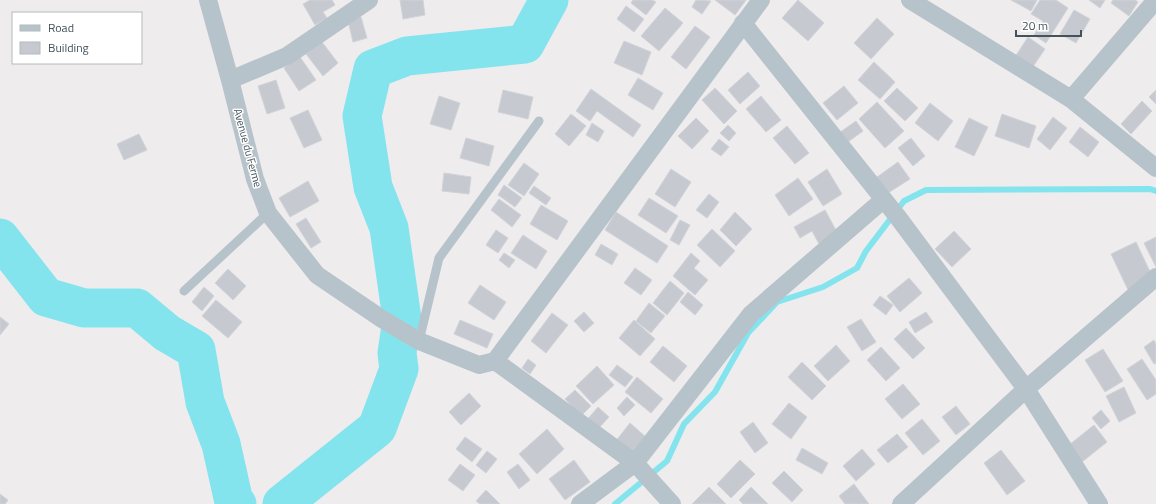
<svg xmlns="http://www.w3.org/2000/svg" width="1156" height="504" viewBox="0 0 1156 504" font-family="'Titillium Web',sans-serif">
<rect width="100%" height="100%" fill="#efeced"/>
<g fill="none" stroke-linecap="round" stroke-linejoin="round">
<path stroke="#84e4ee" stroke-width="6" d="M 615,504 L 667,461 L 684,424 L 715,392 L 748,333 L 777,302 L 823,287 L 857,268 L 866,251 L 904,201 L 926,190 L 1150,189 L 1156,191"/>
<path stroke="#84e4ee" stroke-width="39" d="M 0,238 L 46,297 L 84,308 L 137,308 L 167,333 L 196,350 L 205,402 L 221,444 L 234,502 L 237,504
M 282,504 L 377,428 L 399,369 L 397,353 L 402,319 L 389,228 L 373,187 L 362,116 L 373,69 L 407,56 L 525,44 L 549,0"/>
</g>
<path fill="#c6cad0" stroke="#d0d3d8" d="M 310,0 L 332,0 L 335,5 L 323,12 L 327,18 L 315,25 L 303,4 Z
M 400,0 L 423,0 L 425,15 L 403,19 Z
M 633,0 L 652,0 L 656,2 L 646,15 L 631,3 Z
M 696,0 L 711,1 L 702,14 L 692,7 Z
M 715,0 L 746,0 L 735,15 Z
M 798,0 L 824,23 L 808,41 L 782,18 Z
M 1011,0 L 1037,0 L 1031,11 Z
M 1040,0 L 1056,0 L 1068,8 L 1046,43 L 1034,35 L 1043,21 L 1031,14 Z
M 1089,0 L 1105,0 L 1100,8 Z
M 1113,0 L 1135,0 L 1138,2 L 1129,16 L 1111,3 Z
M 626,6 L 644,19 L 634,32 L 617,19 Z
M 665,8 L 683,23 L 659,51 L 641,36 Z
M 1074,10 L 1090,19 L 1076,43 L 1060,34 Z
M 361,17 L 367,38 L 353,42 L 348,21 Z
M 877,18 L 894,34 L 871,59 L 854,43 Z
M 695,26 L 710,37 L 686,69 L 671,57 Z
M 1028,37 L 1045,49 L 1030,71 L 1013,60 Z
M 624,41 L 651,52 L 642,75 L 614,63 Z
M 322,42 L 338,63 L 323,76 L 306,54 Z
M 300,57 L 316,80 L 299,91 L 284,68 Z
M 874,62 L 895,82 L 880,99 L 858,80 Z
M 748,72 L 760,86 L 740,104 L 728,90 Z
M 638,78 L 663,93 L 653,110 L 628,95 Z
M 276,80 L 285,108 L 267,114 L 258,86 Z
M 844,86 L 858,103 L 837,120 L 823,103 Z
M 715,88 L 737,111 L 724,124 L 702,100 Z
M 897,88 L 918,108 L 905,121 L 884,101 Z
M 591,89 L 641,125 L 633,137 L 597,111 L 590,121 L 576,111 Z
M 503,90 L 533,97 L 528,119 L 498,112 Z
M 1156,90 L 1156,104 L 1149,97 Z
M 439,96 L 460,103 L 451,130 L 430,124 Z
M 761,96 L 781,120 L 766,132 L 746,109 Z
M 1142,101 L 1152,111 L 1131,134 L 1121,124 Z
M 877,102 L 904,131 L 885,148 L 859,119 Z
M 930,103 L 953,121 L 938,141 L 915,123 Z
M 308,110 L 322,140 L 304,148 L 290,118 Z
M 571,114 L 586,126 L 569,146 L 555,134 Z
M 1002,114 L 1036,126 L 1029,148 L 995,136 Z
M 1053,117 L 1067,128 L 1050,150 L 1037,139 Z
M 696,118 L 709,131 L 692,149 L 678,136 Z
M 969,118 L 988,127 L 974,156 L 955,147 Z
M 856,121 L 863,131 L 844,145 L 836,135 Z
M 592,123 L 604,131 L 598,142 L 586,135 Z
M 728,125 L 736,133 L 729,141 L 720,133 Z
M 787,126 L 809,153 L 795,164 L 773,138 Z
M 1080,127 L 1099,142 L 1088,157 L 1069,142 Z
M 139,134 L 147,150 L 124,160 L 117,144 Z
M 466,138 L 494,146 L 489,166 L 460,158 Z
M 911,138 L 925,156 L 913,166 L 898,148 Z
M 719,139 L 729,147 L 721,156 L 711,149 Z
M 898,162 L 910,179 L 888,193 L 877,177 Z
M 524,163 L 539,174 L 524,196 L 508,185 Z
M 671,169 L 691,182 L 675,207 L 655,194 Z
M 827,169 L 842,194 L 823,206 L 808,182 Z
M 444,173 L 471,177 L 469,194 L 442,191 Z
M 798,178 L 813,199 L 789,216 L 775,195 Z
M 308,181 L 319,201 L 290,217 L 279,198 Z
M 504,185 L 522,198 L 515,207 L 498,195 Z
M 534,186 L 551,198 L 546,205 L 529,193 Z
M 709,194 L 719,202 L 707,218 L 696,210 Z
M 649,198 L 678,216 L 666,233 L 638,215 Z
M 499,199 L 521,215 L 512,227 L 491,210 Z
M 541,205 L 568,221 L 557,240 L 530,224 Z
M 825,210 L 838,234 L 819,244 L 812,231 L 800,238 L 794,227 Z
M 616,212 L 668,246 L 657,263 L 605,230 Z
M 735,212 L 752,229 L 736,246 L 720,230 Z
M 306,218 L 321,242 L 311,248 L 296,224 Z
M 680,220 L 690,225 L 679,245 L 670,240 Z
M 712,229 L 735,251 L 720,267 L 697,245 Z
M 496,230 L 508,238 L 498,253 L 486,245 Z
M 954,231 L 971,249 L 952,267 L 935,249 Z
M 523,235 L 547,251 L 536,269 L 511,253 Z
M 1156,237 L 1156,267 L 1144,243 Z
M 1136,242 L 1153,278 L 1128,290 L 1111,254 Z
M 601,244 L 618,254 L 612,265 L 595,255 Z
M 504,253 L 515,260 L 509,268 L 499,260 Z
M 691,253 L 700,261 L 694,268 L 708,280 L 695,295 L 673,276 Z
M 635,268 L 652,280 L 641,295 L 624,283 Z
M 228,269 L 246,286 L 233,300 L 215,283 Z
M 909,278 L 922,293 L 900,312 L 887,296 Z
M 670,281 L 684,293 L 667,315 L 653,303 Z
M 480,285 L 506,302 L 494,320 L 468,303 Z
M 204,287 L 214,296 L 202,311 L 192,302 Z
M 688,292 L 703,305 L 695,315 L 680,302 Z
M 880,296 L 893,305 L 886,315 L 873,305 Z
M 216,300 L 242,322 L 228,338 L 202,316 Z
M 649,303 L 665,316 L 651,333 L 636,321 Z
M 584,312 L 594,323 L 584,332 L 574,321 Z
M 926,312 L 933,322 L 915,333 L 909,322 Z
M 552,313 L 568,325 L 546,353 L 531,341 Z
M 0,317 L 9,324 L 0,335 Z
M 861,319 L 876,342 L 862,351 L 847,327 Z
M 460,320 L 493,334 L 487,348 L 454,334 Z
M 634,320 L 655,339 L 640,356 L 619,338 Z
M 906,328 L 925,348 L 913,359 L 894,339 Z
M 1154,340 L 1156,344 L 1156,363 L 1154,364 L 1144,347 Z
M 836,345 L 850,361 L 828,381 L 814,366 Z
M 663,346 L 687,366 L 674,382 L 650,362 Z
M 881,347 L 900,368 L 886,381 L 867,360 Z
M 1103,349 L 1123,381 L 1105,392 L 1085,360 Z
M 528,359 L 536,365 L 530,374 L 522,368 Z
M 1142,359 L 1156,380 L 1156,394 L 1147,400 L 1127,369 Z
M 802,362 L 826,386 L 812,400 L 788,377 Z
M 617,365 L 633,377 L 625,387 L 609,375 Z
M 597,366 L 614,385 L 593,404 L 576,386 Z
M 637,377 L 663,399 L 651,413 L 625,392 Z
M 903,384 L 920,404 L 902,419 L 885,399 Z
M 1124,387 L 1136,413 L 1119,422 L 1106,396 Z
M 575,390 L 591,406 L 581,416 L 565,399 Z
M 469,393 L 481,406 L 461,425 L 449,412 Z
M 627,397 L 635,405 L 624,416 L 617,408 Z
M 789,403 L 807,417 L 791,439 L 772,424 Z
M 956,406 L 970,424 L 956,435 L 942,417 Z
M 598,407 L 609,417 L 597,430 L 586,421 Z
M 1101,410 L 1110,421 L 1101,429 L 1092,418 Z
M 922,419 L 940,441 L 923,455 L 905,433 Z
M 753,422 L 768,443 L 755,453 L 740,432 Z
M 630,423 L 647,438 L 631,456 L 615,442 Z
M 1094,425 L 1107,442 L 1082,462 L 1069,445 Z
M 547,429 L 564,449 L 537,474 L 519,454 Z
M 897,434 L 908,447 L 888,463 L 877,450 Z
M 465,437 L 482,449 L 472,462 L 456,449 Z
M 802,448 L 828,463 L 822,474 L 796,460 Z
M 862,449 L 875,464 L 856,481 L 843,466 Z
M 1001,450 L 1025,481 L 1007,495 L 984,463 Z
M 487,451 L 497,459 L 486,473 L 476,465 Z
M 574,460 L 590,482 L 565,500 L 549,479 Z
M 740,460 L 755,474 L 731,498 L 717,484 Z
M 460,464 L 475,475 L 463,491 L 448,480 Z
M 518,464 L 530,480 L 519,489 L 507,472 Z
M 784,471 L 803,490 L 792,502 L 772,483 Z
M 854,484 L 869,504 L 845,504 L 839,496 Z
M 709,487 L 726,504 L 692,504 Z
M 751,487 L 768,504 L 743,504 L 739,500 Z
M 486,490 L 500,504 L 480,504 L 476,501 Z
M 0,494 L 8,500 L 5,504 L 0,504 Z"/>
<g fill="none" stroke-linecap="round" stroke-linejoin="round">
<path stroke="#b7c3ca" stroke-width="9" d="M 184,291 L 268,213
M 419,341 L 439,258 L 539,121"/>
<path stroke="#b7c3ca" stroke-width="18" d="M 208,0 L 230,80 L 255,179 L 268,213 L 317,275 L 382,319 L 419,341 L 479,365 L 495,361 L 761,0
M 910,0 L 1071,99 L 1156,168
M 743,23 L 897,216 L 1026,389 L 1099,504
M 230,80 L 287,56 L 369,0
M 1071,99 L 1156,0
M 495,361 L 635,463 L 672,504
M 580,504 L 635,463 L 751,314 L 883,200
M 901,504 L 1026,389 L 1156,277"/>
</g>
<g text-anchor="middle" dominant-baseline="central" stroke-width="3" stroke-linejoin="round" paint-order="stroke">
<g font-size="11" fill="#44525a" stroke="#fff">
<text transform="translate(248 148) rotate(75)">Avenue du Ferme</text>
</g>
</g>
<rect x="12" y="12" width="130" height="52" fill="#ffffff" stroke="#b4babd"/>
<rect x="20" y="25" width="20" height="6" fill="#b7c3ca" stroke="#b4babd"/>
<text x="48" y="32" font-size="12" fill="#44525a">Road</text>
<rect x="20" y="42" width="20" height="12" fill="#c6cad0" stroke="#b4babd"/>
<text x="48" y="52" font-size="12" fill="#44525a">Building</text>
<path d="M1016 30v6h65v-6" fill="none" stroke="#44525a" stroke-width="2"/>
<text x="1022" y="30" font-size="12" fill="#44525a" stroke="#ffffff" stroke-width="3" paint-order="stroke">20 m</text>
</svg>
